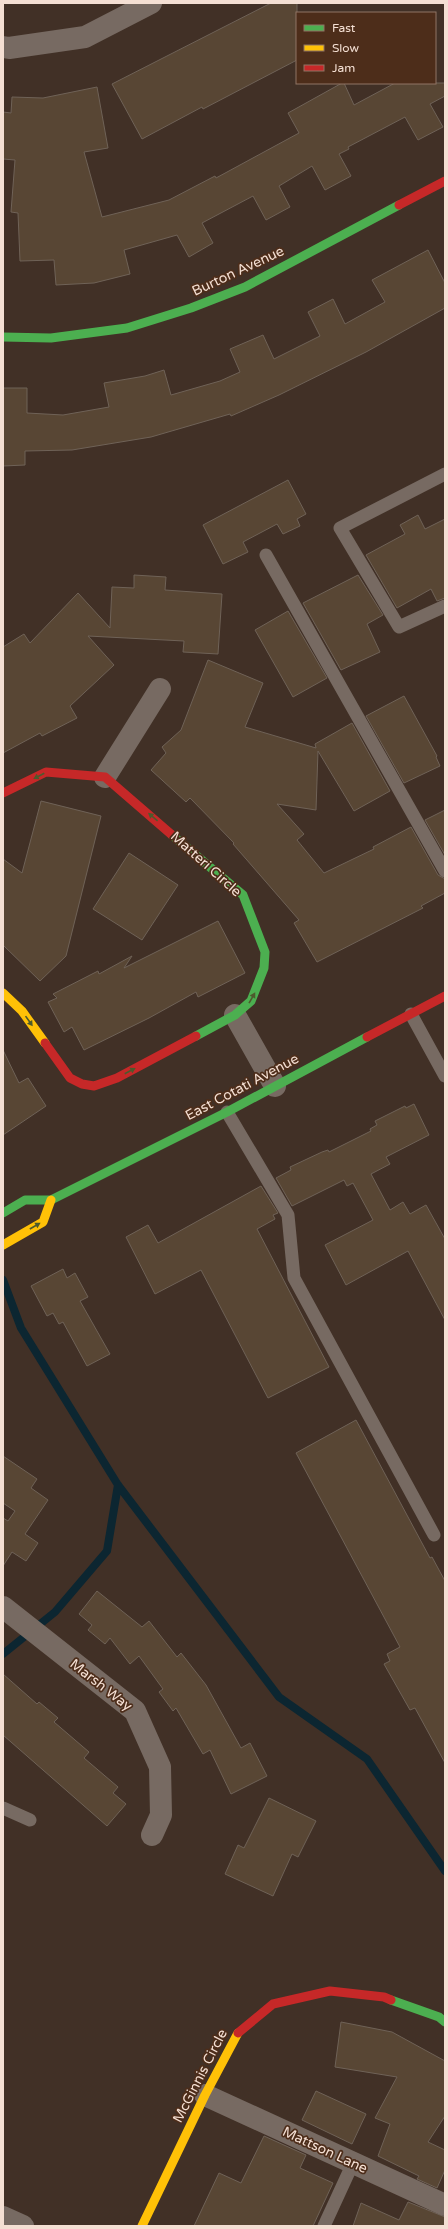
<svg xmlns="http://www.w3.org/2000/svg" width="448" height="2229" viewBox="0 0 448 2229" font-family="'Varela Round',sans-serif">
<rect width="100%" height="100%" fill="#413026"/>
<g fill="none" stroke-linecap="round" stroke-linejoin="round">
<path stroke="#0c2631" stroke-width="8" d="M 3,1280 L 21,1328 L 118,1485 L 279,1697 L 367,1759 L 445,1871
M 3,1654 L 55,1612 L 107,1551 L 118,1485"/>
</g>
<path fill="#584634" stroke="#6f6257" d="M 271,3 L 297,3 L 297,60 L 203,109 L 202,107 L 142,139 L 112,84 Z
M 342,83 L 344,83 L 354,105 L 395,83 L 445,83 L 445,96 L 430,104 L 443,127 L 418,140 L 405,117 L 348,147 L 349,149 L 339,154 L 351,176 L 325,190 L 312,166 L 279,186 L 290,207 L 266,220 L 253,196 L 202,223 L 213,243 L 189,257 L 177,235 L 124,250 L 130,274 L 94,283 L 56,285 L 54,260 L 20,261 L 18,213 L 11,212 L 15,160 L 3,159 L 3,112 L 11,113 L 12,97 L 43,98 L 97,87 L 108,148 L 84,152 L 102,217 L 169,200 L 215,176 L 216,178 L 299,133 L 288,113 Z
M 428,250 L 445,283 L 445,308 L 366,352 L 279,395 L 231,416 L 230,414 L 151,437 L 72,450 L 25,451 L 25,465 L 3,466 L 3,388 L 27,388 L 27,413 L 63,415 L 109,407 L 104,383 L 145,376 L 164,370 L 171,395 L 220,381 L 240,372 L 230,349 L 263,335 L 274,359 L 320,336 L 308,312 L 333,299 L 345,324 L 385,302 L 372,280 Z
M 288,480 L 306,514 L 297,519 L 300,526 L 283,534 L 277,524 L 243,542 L 248,552 L 223,564 L 203,525 Z
M 418,515 L 425,529 L 445,519 L 445,598 L 437,601 L 431,589 L 397,608 L 366,555 L 405,534 L 400,525 Z
M 134,575 L 166,577 L 165,590 L 222,594 L 218,654 L 183,652 L 184,641 L 88,636 L 114,665 L 70,706 L 77,718 L 42,736 L 40,733 L 3,753 L 3,647 L 24,634 L 30,643 L 78,593 L 110,628 L 112,587 L 134,588 Z
M 358,575 L 383,615 L 367,624 L 380,652 L 341,670 L 303,603 Z
M 288,611 L 327,678 L 293,697 L 255,630 Z
M 208,660 L 263,683 L 245,727 L 316,748 L 315,744 L 352,723 L 390,791 L 354,811 L 318,751 L 316,810 L 277,804 L 304,834 L 297,840 L 324,873 L 374,849 L 373,847 L 411,827 L 438,875 L 445,879 L 445,893 L 421,906 L 423,908 L 317,962 L 294,923 L 299,920 L 233,844 L 234,843 L 190,798 L 186,802 L 151,770 L 166,753 L 162,747 L 181,730 Z
M 404,696 L 437,756 L 436,757 L 440,766 L 404,783 L 366,716 Z
M 41,801 L 101,816 L 66,956 L 40,981 L 3,945 L 3,859 L 22,873 Z
M 445,810 L 445,855 L 425,820 Z
M 129,853 L 178,885 L 142,940 L 93,909 Z
M 218,921 L 245,973 L 198,997 L 196,992 L 149,1018 L 84,1050 L 72,1027 L 64,1032 L 48,1002 L 57,998 L 53,994 L 98,971 L 99,974 L 132,956 L 124,968 Z
M 3,1050 L 19,1083 L 28,1078 L 46,1106 L 3,1135 Z
M 414,1104 L 429,1135 L 386,1157 L 390,1164 L 371,1174 L 390,1210 L 403,1202 L 410,1214 L 426,1205 L 445,1239 L 445,1320 L 408,1251 L 346,1285 L 325,1245 L 373,1220 L 353,1183 L 347,1186 L 344,1180 L 292,1206 L 276,1178 L 291,1170 L 290,1167 L 322,1152 L 328,1150 L 329,1152 L 371,1131 L 370,1129 L 377,1125 L 375,1121 L 405,1106 L 406,1108 Z
M 261,1186 L 278,1213 L 273,1215 L 275,1219 L 257,1229 L 329,1367 L 268,1398 L 201,1270 L 155,1294 L 126,1237 L 148,1225 L 158,1243 Z
M 63,1269 L 67,1278 L 75,1273 L 88,1297 L 80,1301 L 110,1354 L 87,1366 L 63,1322 L 59,1324 L 53,1313 L 47,1316 L 31,1286 Z
M 356,1420 L 430,1558 L 432,1557 L 445,1581 L 445,1763 L 415,1708 L 410,1710 L 384,1664 L 390,1661 L 387,1654 L 400,1647 L 296,1453 Z
M 3,1456 L 37,1479 L 31,1488 L 48,1500 L 25,1534 L 38,1543 L 26,1561 L 12,1552 L 3,1566 L 3,1518 L 8,1521 L 15,1511 L 3,1503 Z
M 97,1591 L 142,1627 L 149,1621 L 177,1657 L 181,1653 L 206,1685 L 241,1748 L 250,1743 L 267,1776 L 231,1794 L 210,1750 L 203,1754 L 176,1708 L 173,1711 L 159,1692 L 163,1689 L 139,1656 L 130,1664 L 110,1638 L 105,1644 L 88,1630 L 92,1625 L 79,1614 Z
M 3,1674 L 37,1704 L 39,1702 L 58,1718 L 54,1722 L 89,1752 L 84,1758 L 118,1787 L 113,1793 L 126,1804 L 107,1826 L 3,1735 Z
M 269,1798 L 316,1821 L 298,1857 L 292,1854 L 273,1896 L 225,1874 L 238,1845 L 244,1848 Z
M 341,2022 L 392,2032 L 445,2061 L 445,2116 L 428,2142 L 445,2150 L 445,2170 L 437,2188 L 417,2179 L 419,2176 L 378,2156 L 390,2124 L 375,2118 L 397,2077 L 335,2067 Z
M 316,2091 L 366,2114 L 352,2144 L 302,2120 Z
M 264,2136 L 306,2155 L 300,2168 L 333,2183 L 313,2226 L 194,2226 L 219,2173 L 241,2183 Z
M 408,2202 L 445,2217 L 445,2226 L 353,2226 L 361,2203 L 399,2220 Z"/>
<g fill="none" stroke-linecap="round" stroke-linejoin="round">
<path stroke="#776a62" stroke-width="13" d="M 445,474 L 340,528 L 399,627 L 445,606
M 266,555 L 445,871
M 411,1014 L 445,1076
M 227,1112 L 288,1215 L 294,1278 L 434,1535
M 3,1808 L 30,1820
M 324,2226 L 353,2163"/>
<path stroke="#776a62" stroke-width="22" d="M 3,47 L 9,48 L 85,37 L 151,3
M 105,777 L 160,689
M 235,1015 L 275,1086
M 3,1607 L 135,1711 L 160,1767 L 161,1815 L 152,1835
M 205,2095 L 445,2205
M 3,2217 L 23,2226"/>
<path stroke="#4caf50" stroke-width="9" d="M 3,337 L 51,338 L 127,328 L 191,308 L 245,287 L 399,205
M 172,835 L 243,895 L 265,952 L 264,968 L 251,1001 L 235,1015 L 196,1036
M 3,1213 L 25,1200 L 51,1200 L 227,1112 L 367,1037
M 391,2000 L 439,2017 L 445,2022"/>
<path stroke="#ffc107" stroke-width="9" d="M 3,993 L 22,1011 L 45,1043
M 3,1245 L 43,1222 L 51,1200
M 142,2226 L 205,2095 L 238,2033"/>
<path stroke="#c62828" stroke-width="9" d="M 399,205 L 445,181
M 3,793 L 46,772 L 105,777 L 172,835
M 367,1037 L 445,996
M 45,1043 L 70,1078 L 82,1084 L 94,1086 L 117,1078 L 196,1036
M 238,2033 L 273,2004 L 330,1991 L 384,1997 L 391,2000"/>
</g>
<defs><path id="oneway-solid" d="M-6-.8H1V-3.2L6.5 0L1 3.2V.8H-6Z"/></defs>
<g fill="#4d5a2d">
<use href="#oneway-solid" transform="translate(39 776) rotate(152)"/>
<use href="#oneway-solid" transform="translate(153 817) rotate(-140)"/>
<use href="#oneway-solid" transform="translate(252 998) rotate(-60)"/>
<use href="#oneway-solid" transform="translate(29 1021) rotate(55)"/>
<use href="#oneway-solid" transform="translate(130 1071) rotate(-28)"/>
<use href="#oneway-solid" transform="translate(35 1226) rotate(-30)"/>
</g>
<g text-anchor="middle" dominant-baseline="central" stroke-width="3.5" stroke-linejoin="round" paint-order="stroke">
<g font-size="14" fill="#f4dfd3" stroke="#4d2d1a">
<text transform="translate(238 271) rotate(-25)">Burton Avenue</text>
<text transform="translate(206 864) rotate(42)">Matteri Circle</text>
<text transform="translate(242 1087) rotate(-28)">East Cotati Avenue</text>
<text transform="translate(101 1685) rotate(38)">Marsh Way</text>
<text transform="translate(200 2076) rotate(-63)">McGinnis Circle</text>
<text transform="translate(325 2150) rotate(25)">Mattson Lane</text>
</g>
</g>
<rect width="448" height="2229" fill="none" stroke="#f4dfd3" stroke-width="8"/>
<rect x="296" y="12" width="140" height="72" fill="#4d2d1a" stroke="#907464"/>
<rect x="304" y="25" width="20" height="6" fill="#4caf50" stroke="#907464"/>
<text x="332" y="32" font-size="12" fill="#f4dfd3">Fast</text>
<rect x="304" y="45" width="20" height="6" fill="#ffc107" stroke="#907464"/>
<text x="332" y="52" font-size="12" fill="#f4dfd3">Slow</text>
<rect x="304" y="65" width="20" height="6" fill="#c62828" stroke="#907464"/>
<text x="332" y="72" font-size="12" fill="#f4dfd3">Jam</text>
</svg>
